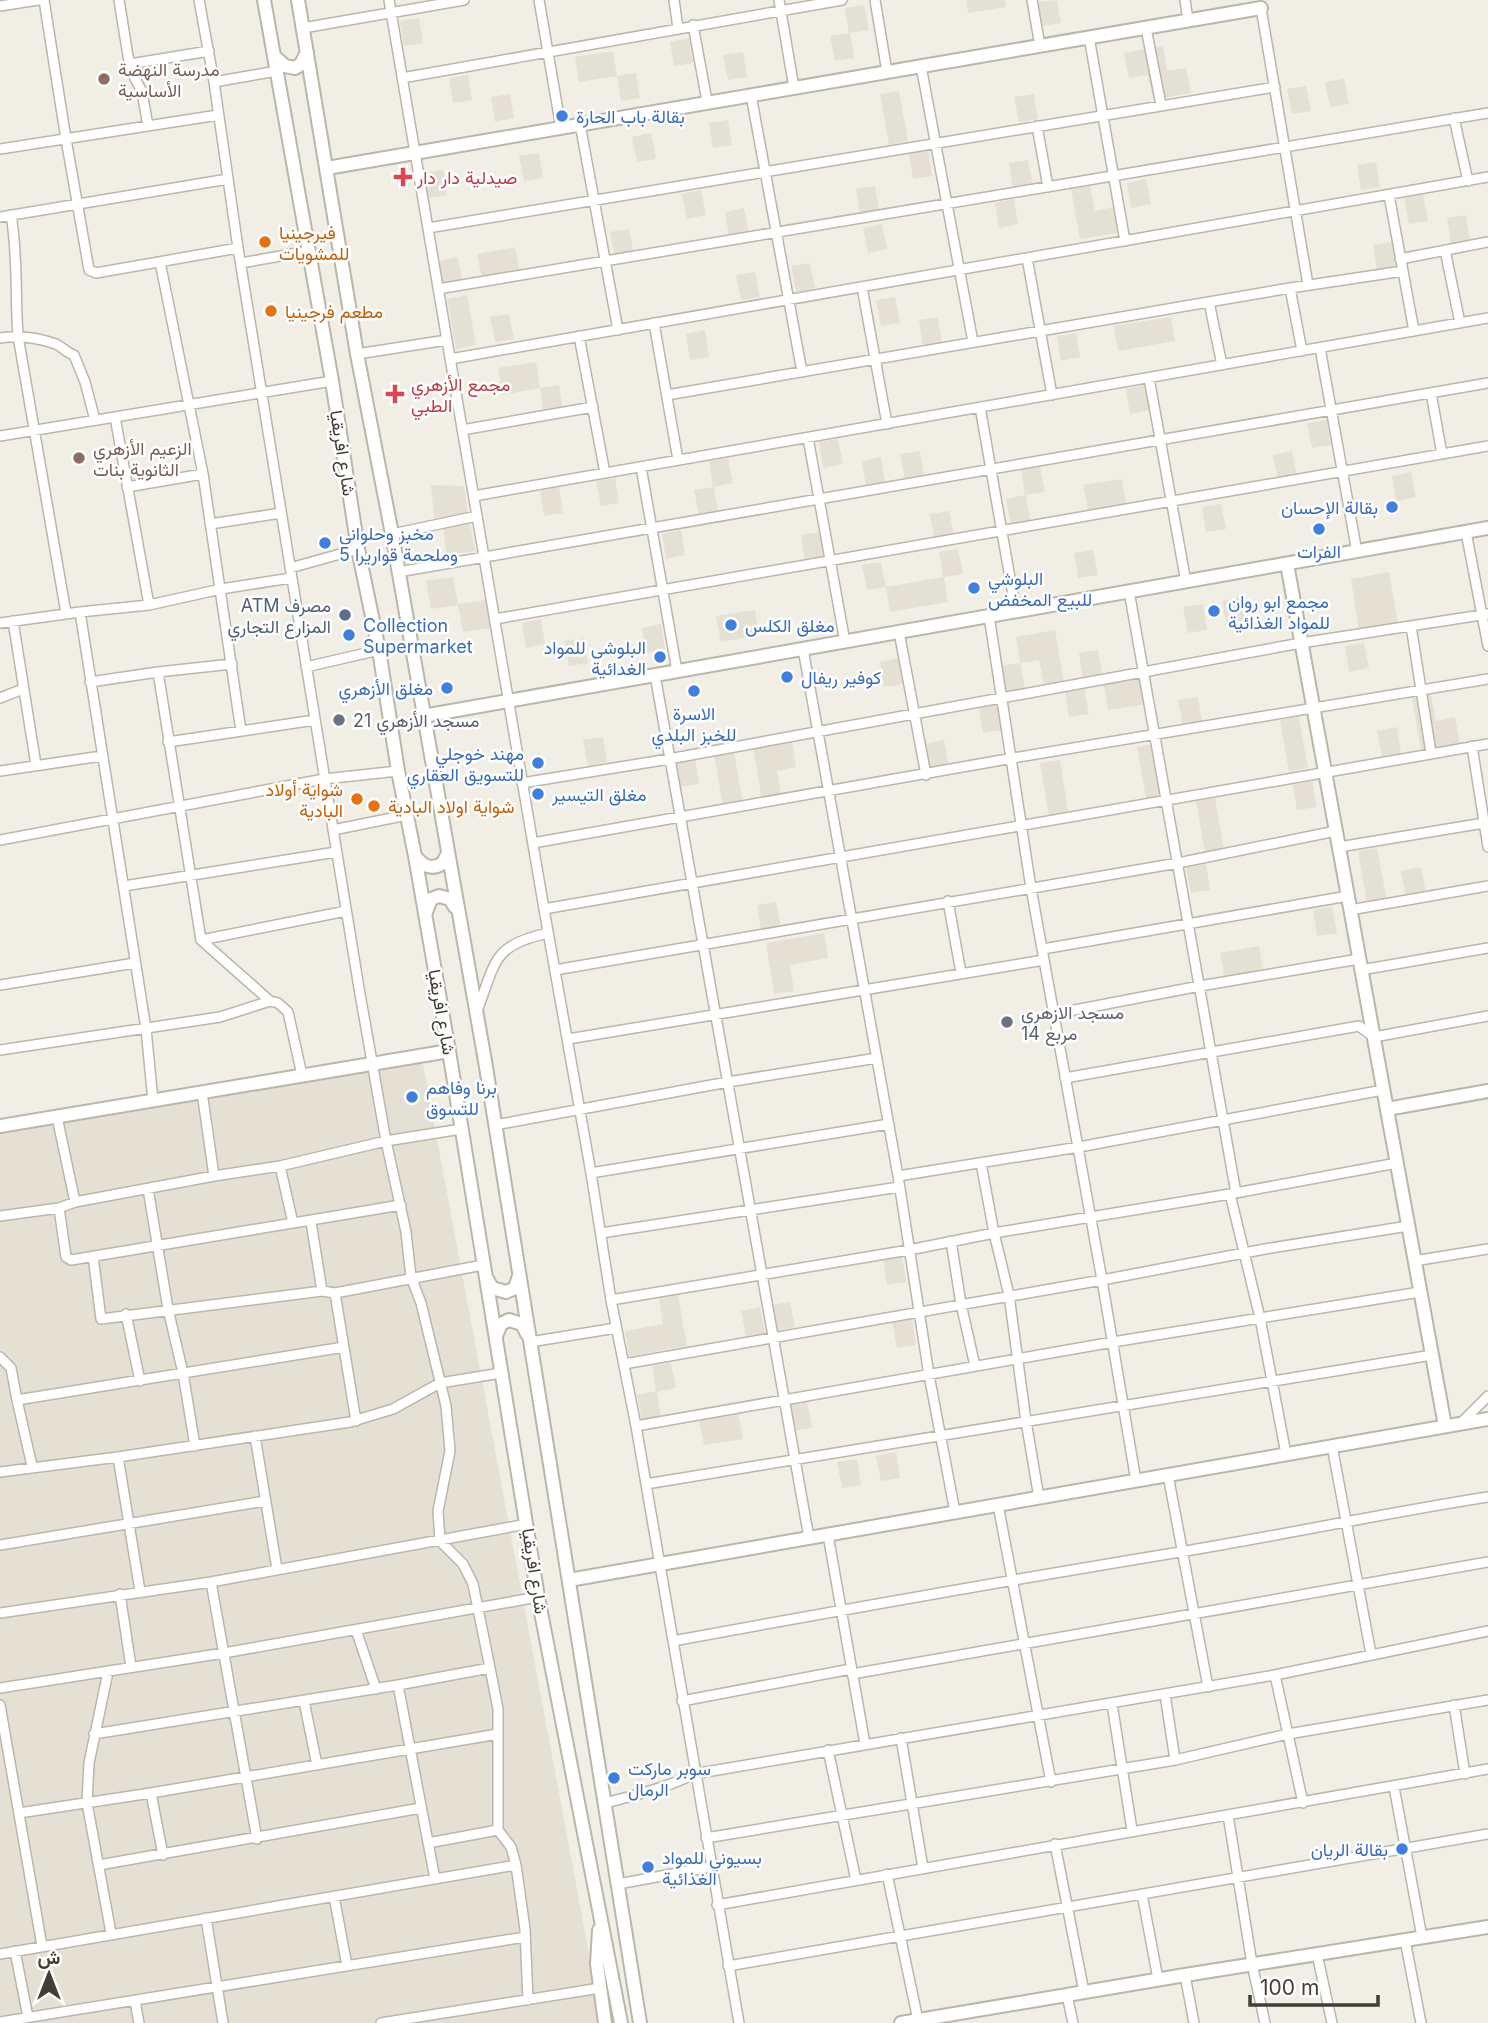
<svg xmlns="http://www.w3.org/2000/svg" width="1488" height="2023" viewBox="0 0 1488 2023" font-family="Inter,Vazirmatn,sans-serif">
<rect width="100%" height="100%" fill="#f1eee6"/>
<path fill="#e4e0d4" d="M 966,0 L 1005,0 L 1006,7 L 968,13 Z
M 1057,0 L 1061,23 L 1042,26 L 1037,2 Z
M 864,5 L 869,30 L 850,33 L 854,58 L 835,61 L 830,36 L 849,33 L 845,8 Z
M 419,18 L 423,43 L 404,46 L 400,21 Z
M 689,38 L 693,63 L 674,66 L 670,42 Z
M 1163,46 L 1167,71 L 1186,68 L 1191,93 L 1153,100 L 1148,75 L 1129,78 L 1124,53 Z
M 613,51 L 617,76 L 636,73 L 640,98 L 621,101 L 617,76 L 579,82 L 575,57 Z
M 743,52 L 747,77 L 728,80 L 723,55 Z
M 468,75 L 472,100 L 453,103 L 449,78 Z
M 1344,79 L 1349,104 L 1330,107 L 1325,82 Z
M 1306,86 L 1311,111 L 1292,114 L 1287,89 Z
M 899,91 L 908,141 L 889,145 L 880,94 Z
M 510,94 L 514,118 L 495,122 L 491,97 Z
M 1034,94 L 1038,119 L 1019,122 L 1014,97 Z
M 728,120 L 732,145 L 713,148 L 709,123 Z
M 651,133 L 656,159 L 637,162 L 632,137 Z
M 928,150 L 932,176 L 913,179 L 909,154 Z
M 539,153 L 543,178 L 524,181 L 519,156 Z
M 1028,160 L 1033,185 L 1013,188 L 1009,163 Z
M 1376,162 L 1380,187 L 1361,190 L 1357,165 Z
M 443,170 L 447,195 L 428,198 L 424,173 Z
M 1146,179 L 1151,204 L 1131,208 L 1127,183 Z
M 875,186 L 879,211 L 860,214 L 856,189 Z
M 1090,186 L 1095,211 L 1114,207 L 1118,233 L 1080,239 L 1071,189 Z
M 701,190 L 706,215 L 687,219 L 682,194 Z
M 1423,194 L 1428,221 L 1409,224 L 1404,198 Z
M 1014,199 L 1018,224 L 999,228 L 995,203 Z
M 744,208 L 749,234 L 729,237 L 725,212 Z
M 1466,215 L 1470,241 L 1451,244 L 1447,218 Z
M 882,224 L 887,249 L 868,253 L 863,228 Z
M 629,229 L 634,254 L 615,257 L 610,232 Z
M 1392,242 L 1396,268 L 1377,271 L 1373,245 Z
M 515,247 L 520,272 L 482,279 L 477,254 Z
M 458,257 L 463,282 L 443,286 L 439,261 Z
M 810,263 L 815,288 L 796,292 L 791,266 Z
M 755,272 L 760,297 L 741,300 L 736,275 Z
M 467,295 L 476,345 L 456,349 L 447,299 Z
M 895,297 L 900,323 L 881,326 L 876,300 Z
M 509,314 L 514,339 L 495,342 L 490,317 Z
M 938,317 L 942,343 L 923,346 L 919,320 Z
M 1171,317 L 1175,341 L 1118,351 L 1114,326 Z
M 705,330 L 709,357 L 690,360 L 686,334 Z
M 1076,333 L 1080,357 L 1061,361 L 1057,336 Z
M 536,362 L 540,388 L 559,385 L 563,411 L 544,415 L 540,388 L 502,395 L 498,368 Z
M 1145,385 L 1150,410 L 1130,414 L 1126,389 Z
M 1327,420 L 1331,445 L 1312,448 L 1307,423 Z
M 838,439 L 843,464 L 823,468 L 819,442 Z
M 920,451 L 924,476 L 905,479 L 900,454 Z
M 1292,451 L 1297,476 L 1278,480 L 1273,455 Z
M 881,457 L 885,482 L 866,486 L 862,461 Z
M 728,458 L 733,483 L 714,487 L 718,512 L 699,516 L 694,490 L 713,487 L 709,461 Z
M 1040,467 L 1045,492 L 1026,495 L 1030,520 L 1011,524 L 1006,499 L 1025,495 L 1021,470 Z
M 1411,472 L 1416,497 L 1396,501 L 1392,476 Z
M 615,478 L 619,503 L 601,506 L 596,481 Z
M 1122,479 L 1126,504 L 1088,510 L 1083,485 Z
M 431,485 L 464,486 L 468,514 L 434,518 Z
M 559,487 L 563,513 L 544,516 L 540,491 Z
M 1221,504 L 1226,529 L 1206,532 L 1202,507 Z
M 949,511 L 954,536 L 934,539 L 930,514 Z
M 470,523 L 475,551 L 447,555 L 443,527 Z
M 681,530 L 685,555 L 666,559 L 662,534 Z
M 820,532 L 825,557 L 805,560 L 801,535 Z
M 958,549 L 963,574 L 944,577 L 948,602 L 890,612 L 886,587 L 867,590 L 862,565 L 881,562 L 886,587 L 943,577 L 939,552 Z
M 1093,550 L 1098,575 L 1078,578 L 1074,553 Z
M 1389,572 L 1398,624 L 1359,630 L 1351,579 Z
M 453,577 L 458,604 L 486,600 L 490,628 L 463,632 L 458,605 L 431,609 L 426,581 Z
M 1241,597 L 1246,623 L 1227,626 L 1222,601 Z
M 1203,604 L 1207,630 L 1188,633 L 1183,607 Z
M 755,610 L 759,635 L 721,642 L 716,616 Z
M 541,619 L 545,644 L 526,648 L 522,623 Z
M 661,624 L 665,649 L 646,653 L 642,628 Z
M 1055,630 L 1064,682 L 1044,685 L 1039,660 L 1020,663 L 1025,688 L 1005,692 L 1001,666 L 1020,663 L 1016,637 Z
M 584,638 L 588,663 L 569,666 L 565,641 Z
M 1364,643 L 1369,668 L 1349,672 L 1345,646 Z
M 1098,650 L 1102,675 L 1083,679 L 1079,653 Z
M 899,658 L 904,684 L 884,687 L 880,662 Z
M 1142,678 L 1147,704 L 1108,710 L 1104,685 Z
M 1084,688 L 1089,714 L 1069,717 L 1065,691 Z
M 1431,695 L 1436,721 L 1455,717 L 1460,743 L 1421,750 L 1412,698 Z
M 1198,697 L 1202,722 L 1183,726 L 1178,700 Z
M 998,704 L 1002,730 L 983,733 L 979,708 Z
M 1299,717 L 1308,768 L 1289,772 L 1280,720 Z
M 1397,727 L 1401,753 L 1382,756 L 1377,731 Z
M 603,737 L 607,762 L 588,766 L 583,740 Z
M 944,740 L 949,766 L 929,769 L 925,744 Z
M 792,742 L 796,767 L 777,771 L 781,796 L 762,800 L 753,748 Z
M 1157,743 L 1165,795 L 1146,798 L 1137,747 Z
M 734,752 L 743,803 L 723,806 L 714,755 Z
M 695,758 L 699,784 L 680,787 L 676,762 Z
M 1060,760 L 1068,811 L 1049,815 L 1040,763 Z
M 1312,781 L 1317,807 L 1297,810 L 1293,785 Z
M 1215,798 L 1224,849 L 1205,853 L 1196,801 Z
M 1377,848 L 1387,901 L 1367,904 L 1358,851 Z
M 1206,864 L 1210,890 L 1191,893 L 1186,868 Z
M 1421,867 L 1426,893 L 1406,897 L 1401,871 Z
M 776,902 L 781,927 L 761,931 L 757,905 Z
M 1332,907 L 1337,933 L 1317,936 L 1313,910 Z
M 824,933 L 828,958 L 790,965 L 794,991 L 774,994 L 766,943 Z
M 1259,946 L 1263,972 L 1225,979 L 1220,953 Z
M 422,1059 L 602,2023 L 0,2023 L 0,1119 Z
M 902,1256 L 906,1282 L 887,1285 L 883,1259 Z
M 678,1295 L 687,1346 L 629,1356 L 625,1331 L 663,1324 L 659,1298 Z
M 790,1302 L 795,1327 L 775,1331 L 771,1305 Z
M 760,1307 L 765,1333 L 746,1336 L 741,1311 Z
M 912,1319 L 916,1345 L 897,1348 L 892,1322 Z
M 671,1363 L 676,1388 L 657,1392 L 661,1417 L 642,1421 L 637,1395 L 656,1391 L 652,1366 Z
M 807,1402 L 812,1428 L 792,1431 L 788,1405 Z
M 738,1413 L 743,1439 L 704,1445 L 699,1420 Z
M 896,1452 L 900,1478 L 881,1481 L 876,1456 Z
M 857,1459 L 861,1485 L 842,1488 L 837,1462 Z"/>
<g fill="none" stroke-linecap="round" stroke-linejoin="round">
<g stroke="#bbb6aa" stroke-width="12">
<path id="minor" d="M 44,0 L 66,139 L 89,270 L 96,273 L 238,248
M 119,0 L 128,56 L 132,72 L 142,92 L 148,126
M 199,0 L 214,82 L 238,248 L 360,994 L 386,1141 L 406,1232 L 411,1277 L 421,1303 L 446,1406 L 450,1451 L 438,1511 L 440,1541 L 463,1564 L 473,1584 L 490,1668 L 498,1709 L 498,1830 L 511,1847 L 516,1865 L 525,1929 L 528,2000
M 389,0 L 544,909 L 591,1173 L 611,1300 L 636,1426 L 739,2023
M 539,0 L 561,128
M 674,0 L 678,28
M 779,0 L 794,88
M 875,0 L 887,72
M 1032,0 L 1040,46
M 1185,0 L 1188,20
M 0,6 L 38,0
M 1261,8 L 1308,285
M 693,25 L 707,101
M 303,28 L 464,0
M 1146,28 L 1161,105
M 1089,37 L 1125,241
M 130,64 L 209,51
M 921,66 L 973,342
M 402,78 L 842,0
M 214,82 L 277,71
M 751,95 L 802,372
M 1454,118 L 1468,181
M 580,124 L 618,330
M 1037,126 L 1048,187
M 0,149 L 218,115
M 1389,195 L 1414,331
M 11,215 C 18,254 15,295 18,336 L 66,613
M 0,217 L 228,179
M 428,228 L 1275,87
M 1445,250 L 1460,323
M 1027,258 L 1052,395
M 1400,259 L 1488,242
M 160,262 L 203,474 L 241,731
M 241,263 L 309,251
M 862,287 L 887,424
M 1290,288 L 1302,351
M 438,289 L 1488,113
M 1209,302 L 1222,365
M 654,323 L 678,460
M 579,336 L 605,473
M 0,338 C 19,335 38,338 56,344 C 62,347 67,353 74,355 L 85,382 L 95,420
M 1320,348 L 1357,552
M 357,354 L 447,340
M 450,359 L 1488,177
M 1149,378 L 1186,582
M 1431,393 L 1442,454
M 667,395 L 1290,288 L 1403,271
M 980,407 L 1016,612
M 115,417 L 149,605
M 462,430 L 593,407
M 0,436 L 332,381
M 808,438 L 845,642
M 641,467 L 677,671
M 127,487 L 203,474
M 474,496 L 1488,318
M 210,524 L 281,513
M 1466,532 L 1488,646
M 392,534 L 477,516
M 290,568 L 358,549
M 398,572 L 1488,383
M 1129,591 L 1236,1193
M 80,612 L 146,1029 L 153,1101
M 989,616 L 1031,888 L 1102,1280 L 1136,1481
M 495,619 L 1488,446
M 13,621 L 36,765
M 0,623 L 80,612 L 149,605 L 221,589 L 291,578
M 1411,626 L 1431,753
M 899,632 L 926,775
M 803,649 L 898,1176 L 929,1375 L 955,1512
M 306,667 L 379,650
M 158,672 L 201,940 L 270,1001
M 655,675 L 809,1538
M 90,682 L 158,672 L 232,664
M 0,698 L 23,689
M 168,742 L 315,720
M 1472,746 L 1488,847
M 0,771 L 102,756
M 522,783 L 669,759 L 1301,643 L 1488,614
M 333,830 L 407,815
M 0,840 L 324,779 L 398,771
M 533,843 L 1013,758 L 1488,679
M 1339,847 L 1484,823
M 124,886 L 336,852
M 948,901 L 961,973
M 544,909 L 1488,744
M 1350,910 L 1488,886
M 201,940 L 346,911
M 1043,949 L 1348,896
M 555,970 L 1178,863 L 1336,831
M 1361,970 L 1488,948
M 0,985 L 135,963
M 477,1011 C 496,962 492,945 548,933
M 1054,1014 L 1200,986 L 1359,959
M 568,1039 L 1044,960
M 0,1050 L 220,1017 L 270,1001 L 278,1003 L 288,1012 L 302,1075
M 1065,1078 L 1359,1026 L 1374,1037 L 1488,1016
M 202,1092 L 214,1176
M 57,1117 L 75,1202
M 495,1125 L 728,1082 L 877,1058
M 981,1163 L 994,1233 L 1009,1295 L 1026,1421 L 1039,1498
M 280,1166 L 293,1223
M 591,1173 L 889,1124
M 898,1176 L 1079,1147 L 1383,1090
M 148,1189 L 168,1309 L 183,1373 L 195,1446
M 1230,1194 L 1260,1318 L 1286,1454
M 59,1208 L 66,1257 L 71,1260 L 401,1205
M 0,1216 L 59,1208 L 75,1202 L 214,1176 L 280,1166 L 386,1141 L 461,1129
M 311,1222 L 322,1291 L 335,1293 L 356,1421
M 601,1233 L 899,1187
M 951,1241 L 961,1304 L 975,1366
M 93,1256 L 101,1319 L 322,1291
M 1414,1261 L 1488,1249
M 335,1293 L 483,1265
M 611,1300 L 909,1250 L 994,1233 L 1230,1194 L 1397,1163
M 126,1314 L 140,1381
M 530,1342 L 616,1328
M 0,1357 L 11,1368 L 17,1400 L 344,1347
M 624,1364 L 1102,1280 L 1265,1249 L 1408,1226
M 17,1400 L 32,1466
M 1460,1424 L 1488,1396
M 636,1426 L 1113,1342 L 1420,1292
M 255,1436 L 277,1569
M 1332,1446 L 1371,1654
M 118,1457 L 140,1591
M 0,1472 L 118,1457 L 350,1422 L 393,1409 L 440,1383 L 501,1373
M 1168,1475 L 1208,1687
M 646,1484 L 1432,1355
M 998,1505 L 1051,1782
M 828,1535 L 865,1744
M 0,1545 L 265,1501
M 211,1582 L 257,1839
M 120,1594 L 131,1667
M 0,1613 L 211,1582 L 527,1524
M 356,1630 L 376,1689
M 673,1641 C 841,1610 1010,1580 1180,1552 C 1283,1535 1385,1513 1488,1497
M 108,1672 L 89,1763 L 87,1803 L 111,1933
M 852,1674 L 1488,1562
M 1275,1675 L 1303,1803
M 398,1685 L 435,1879
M 0,1688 L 224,1653 L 538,1597
M 1165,1694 L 1175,1760
M 304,1701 L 317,1765
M 682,1701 L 851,1669
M 1112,1704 L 1132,1830
M 0,1705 L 42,1946
M 1454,1705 L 1465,1774
M 94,1734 L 398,1685 L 490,1668
M 901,1738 L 923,1868
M 828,1750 L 856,1880
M 1394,1787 L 1422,1937
M 151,1793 L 163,1855
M 605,1803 C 636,1795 666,1788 694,1774 L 1275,1675 L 1488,1631
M 19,1813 L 151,1793 L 498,1734
M 1228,1815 L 1252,1964 L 1265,2023
M 706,1838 L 1175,1760 L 1288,1734 L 1488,1700
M 428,1843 L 498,1830
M 1055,1844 L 1084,1992
M 99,1865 L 421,1808
M 887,1874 L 918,2020
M 618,1884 L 710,1867
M 1142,1894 L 1158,1979
M 334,1896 L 347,1966
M 717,1905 L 1488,1769
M 206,1918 L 223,2023
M 1405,1940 L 1421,2023
M 15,1951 L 28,2017
M 0,1954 L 516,1865
M 1317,1954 L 1332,2023
M 728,1966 L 1488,1834
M 1185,1975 L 1194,2023
M 1067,1995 L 1073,2023
M 135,2001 L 139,2023
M 0,2022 L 525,1937
M 381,2023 L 600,1988"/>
</g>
<g stroke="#bbb6aa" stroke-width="16">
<path id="tertiary" d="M 264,0 L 332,381 L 358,549 L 379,650 L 398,771 L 415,856 L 449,1051 L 538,1597 L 621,2023
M 298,0 L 357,354 L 392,534 L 485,1061 L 640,2023
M 274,56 L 285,66 L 295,68 L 301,64 L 307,52
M 327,168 L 1261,8
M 1287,564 L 1445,1426
M 423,716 L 1488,528
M 415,856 C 423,866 431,871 443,863 L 448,853
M 426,912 L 431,899 L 439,896 L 450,899 L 455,907
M 1387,1109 L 1488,1091
M 0,1126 L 449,1051
M 487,1279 L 492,1288 L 506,1292 L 515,1288 L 519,1276
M 496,1336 L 501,1324 L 509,1320 L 522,1324 L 527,1334
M 569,1580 L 1488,1419
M 599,1930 L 597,1964 L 605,2023
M 901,2023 L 1185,1975 L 1488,1927"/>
</g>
<use href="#minor" stroke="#fff" stroke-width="9"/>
<use href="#tertiary" stroke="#fff" stroke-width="12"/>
</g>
<g fill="#8d6e63" stroke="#fff" stroke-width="2.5">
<circle cx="104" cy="79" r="7"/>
<circle cx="79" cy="458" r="7"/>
</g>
<g fill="#3f7fe0" stroke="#fff" stroke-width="2.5">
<circle cx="562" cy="116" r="7"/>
<circle cx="1392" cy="507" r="7"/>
<circle cx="1319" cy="529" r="7"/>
<circle cx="325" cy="543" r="7"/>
<circle cx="974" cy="588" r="7"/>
<circle cx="1214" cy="611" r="7"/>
<circle cx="731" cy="625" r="7"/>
<circle cx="349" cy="635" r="7"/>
<circle cx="660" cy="657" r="7"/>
<circle cx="787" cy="677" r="7"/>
<circle cx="447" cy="688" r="7"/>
<circle cx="694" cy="691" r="7"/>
<circle cx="538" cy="763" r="7"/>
<circle cx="538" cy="794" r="7"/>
<circle cx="412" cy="1097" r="7"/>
<circle cx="614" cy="1778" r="7"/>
<circle cx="1402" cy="1849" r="7"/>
<circle cx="648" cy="1867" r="7"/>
</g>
<g fill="#e0444e" stroke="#fff" stroke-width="2.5">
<path d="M399.5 166.5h7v7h7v7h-7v7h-7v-7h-7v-7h7z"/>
<path d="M391.5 383.5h7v7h7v7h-7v7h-7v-7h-7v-7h7z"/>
</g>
<g fill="#e8710a" stroke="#fff" stroke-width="2.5">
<circle cx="265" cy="242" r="7"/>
<circle cx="271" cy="311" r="7"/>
<circle cx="357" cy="799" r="7"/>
<circle cx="374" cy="806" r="7"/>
</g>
<circle fill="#5c6f8a" stroke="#fff" stroke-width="2.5" cx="345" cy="615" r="7"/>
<g fill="#6b7280" stroke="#fff" stroke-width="2.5">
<circle cx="339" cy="720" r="7"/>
<circle cx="1007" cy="1022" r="7"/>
</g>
<g text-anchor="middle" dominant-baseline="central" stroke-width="5" stroke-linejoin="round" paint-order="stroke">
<g font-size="18" fill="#785e54" stroke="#fff" text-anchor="start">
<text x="118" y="69">مدرسة النهضة<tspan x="118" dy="21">الأساسية</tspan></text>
<text x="93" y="448">الزعيم الأزهري<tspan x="93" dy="21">الثانوية بنات</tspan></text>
</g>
<g font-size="18" fill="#366cbe" stroke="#fff" text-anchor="start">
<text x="576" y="116">بقالة باب الحارة</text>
<text x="1378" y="507" text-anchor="end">بقالة الإحسان</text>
<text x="339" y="533">مخبز وحلواني<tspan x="339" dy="21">وملحمة قواريرا 5</tspan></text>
<text x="1319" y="551" text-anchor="middle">الفرات</text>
<text x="988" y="578">البلوشي<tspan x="988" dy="21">للبيع المخفض</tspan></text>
<text x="1228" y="601">مجمع ابو روان<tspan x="1228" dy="21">للمواد الغذائية</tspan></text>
<text x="363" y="625">Collection<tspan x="363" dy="21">Supermarket</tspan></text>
<text x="745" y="625">مغلق الكلس</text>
<text x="646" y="647" text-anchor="end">البلوشي للمواد<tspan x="646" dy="21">الغدائية</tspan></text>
<text x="801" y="677">كوفير ريفال</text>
<text x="433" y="688" text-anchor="end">مغلق الأزهري</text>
<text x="694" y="713" text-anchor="middle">الاسرة<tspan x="694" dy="21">للخبز البلدي</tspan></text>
<text x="524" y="753" text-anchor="end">مهند خوجلي<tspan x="524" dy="21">للتسويق العقاري</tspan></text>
<text x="552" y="794">مغلق التيسير</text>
<text x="426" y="1087">برنا وفاهم<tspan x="426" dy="21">للتسوق</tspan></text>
<text x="628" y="1768">سوبر ماركت<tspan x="628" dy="21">الرمال</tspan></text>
<text x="1388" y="1849" text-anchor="end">بقالة الريان</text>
<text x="662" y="1857">بسيوني للمواد<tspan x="662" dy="21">الغذائية</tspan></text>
</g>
<g font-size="18" fill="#be3a42" stroke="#fff" text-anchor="start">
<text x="417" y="177">صيدلية دار دار</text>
<text x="411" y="384">مجمع الأزهري<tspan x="411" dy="21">الطبي</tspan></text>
</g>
<g font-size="18" fill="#c56008" stroke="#fff" text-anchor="start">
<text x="279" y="232">فيرجينيا<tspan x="279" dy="21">للمشويات</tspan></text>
<text x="285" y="311">مطعم فرجينيا</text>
<text x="343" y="789" text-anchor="end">شواية أولاد<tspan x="343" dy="21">البادية</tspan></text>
<text x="388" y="806">شواية اولاد البادية</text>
</g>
<g font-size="18" fill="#423e36" stroke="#fff">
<text transform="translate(343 453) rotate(81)">شارع افريقيا</text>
<text transform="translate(442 1012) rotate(80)">شارع افريقيا</text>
<text transform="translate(535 1571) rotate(81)">شارع افريقيا</text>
</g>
<g font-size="18" fill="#4e5e75" stroke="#fff" text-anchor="end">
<text x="331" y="605">ATM مصرف<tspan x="331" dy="21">المزارع التجاري</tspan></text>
</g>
<g font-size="18" fill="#5b616d" stroke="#fff" text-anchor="start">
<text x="353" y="720">مسجد الأزهري 21</text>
<text x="1021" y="1012">مسجد الازهري<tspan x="1021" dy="21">مربع 14</tspan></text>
</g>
</g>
<g transform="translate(49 1974)" stroke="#ffffff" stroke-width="5" paint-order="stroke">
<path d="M0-5L12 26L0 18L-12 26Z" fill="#423e36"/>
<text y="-10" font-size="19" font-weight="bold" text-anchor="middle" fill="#423e36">ش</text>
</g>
<path d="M1250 1995v10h128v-10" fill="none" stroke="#423e36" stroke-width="3.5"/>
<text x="1260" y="1995" font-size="21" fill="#423e36" stroke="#ffffff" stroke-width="5" paint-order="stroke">100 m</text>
</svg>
